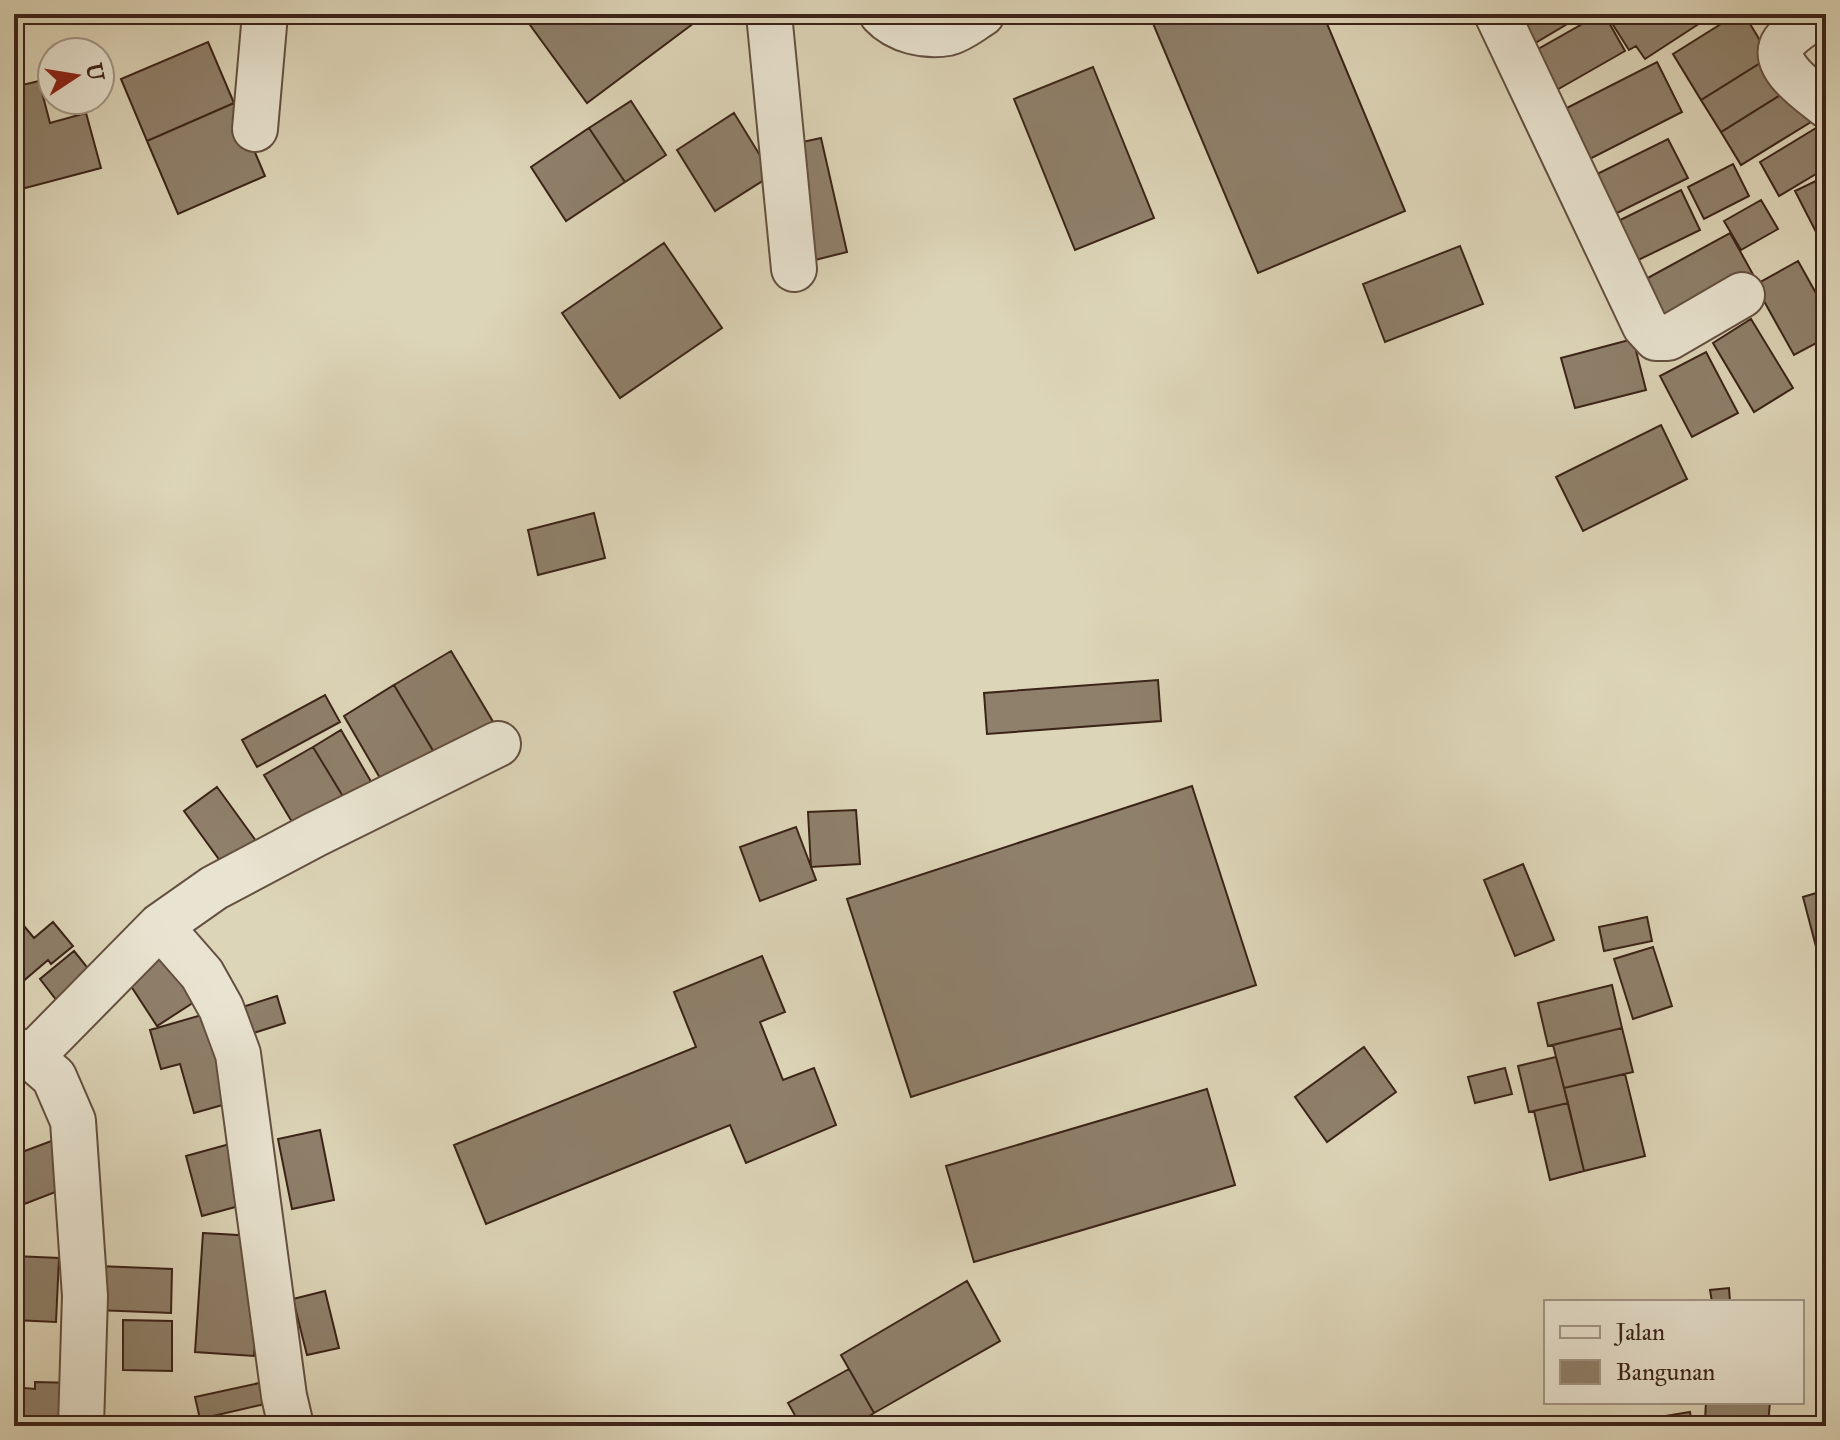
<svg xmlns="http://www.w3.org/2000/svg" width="1840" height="1440" viewBox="0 0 1840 1440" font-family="'IM FELL Great Primer',serif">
<rect width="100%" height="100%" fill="#ddd5b8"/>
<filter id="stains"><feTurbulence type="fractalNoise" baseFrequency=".0025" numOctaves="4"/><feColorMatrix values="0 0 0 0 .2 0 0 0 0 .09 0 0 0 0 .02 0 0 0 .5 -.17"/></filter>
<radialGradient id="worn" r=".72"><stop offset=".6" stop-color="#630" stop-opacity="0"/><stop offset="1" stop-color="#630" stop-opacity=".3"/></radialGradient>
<path fill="#8f806b" stroke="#3b2318" stroke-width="2" d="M 168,14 L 198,14 L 172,24 Z
M 522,14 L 706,14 L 587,103 Z
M 1149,14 L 1323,14 L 1405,211 L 1258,273 Z
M 1505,14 L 1584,14 L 1525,49 Z
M 1600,14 L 1604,14 L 1625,51 L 1548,95 L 1526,56 Z
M 1606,14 L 1714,14 L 1645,59 L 1636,46 L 1629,50 Z
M 1737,14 L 1744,14 L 1770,57 L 1701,100 L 1673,54 Z
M 208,42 L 234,103 L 147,141 L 121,79 Z
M 1770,57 L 1790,89 L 1721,132 L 1701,100 Z
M 1657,62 L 1682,112 L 1578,165 L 1553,115 Z
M 1093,67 L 1154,218 L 1075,250 L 1014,99 Z
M 39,81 L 50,123 L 86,113 L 101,168 L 14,191 L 14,87 Z
M 1790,89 L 1811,122 L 1741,165 L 1721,132 Z
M 631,101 L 666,155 L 625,182 L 589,128 Z
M 234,103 L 265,176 L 178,214 L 147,141 Z
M 734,113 L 772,175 L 715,211 L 677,150 Z
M 1826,122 L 1826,168 L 1779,196 L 1760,162 Z
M 589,128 L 625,182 L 566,221 L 531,167 Z
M 821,138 L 847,252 L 811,261 L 784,146 Z
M 1668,139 L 1688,178 L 1605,219 L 1585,180 Z
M 1733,164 L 1749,196 L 1704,219 L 1688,187 Z
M 1826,176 L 1826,227 L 1816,232 L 1795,191 Z
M 1681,190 L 1700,230 L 1628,265 L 1608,226 Z
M 1761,200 L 1778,229 L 1741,250 L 1724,221 Z
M 1730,233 L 1755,278 L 1660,330 L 1635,285 Z
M 664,243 L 722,328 L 620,398 L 562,313 Z
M 1460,246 L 1483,304 L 1385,342 L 1363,284 Z
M 1798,261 L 1826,311 L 1826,338 L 1794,355 L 1755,285 Z
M 1751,319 L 1793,388 L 1754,412 L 1713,343 Z
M 1633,339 L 1646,390 L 1575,408 L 1561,358 Z
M 1706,352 L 1738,413 L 1692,437 L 1660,376 Z
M 1661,425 L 1687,479 L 1583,531 L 1556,477 Z
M 594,513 L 605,558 L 538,575 L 528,530 Z
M 451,651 L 495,725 L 438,759 L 394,685 Z
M 1158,680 L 1161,721 L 987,734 L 984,693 Z
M 394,685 L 438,759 L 387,790 L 344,716 Z
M 325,695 L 340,722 L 257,767 L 242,740 Z
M 341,730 L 377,792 L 350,808 L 313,747 Z
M 313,747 L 350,808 L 301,837 L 264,775 Z
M 1192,786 L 1256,985 L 911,1097 L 847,899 Z
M 217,787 L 259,845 L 226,869 L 184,811 Z
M 856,810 L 860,864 L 811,867 L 808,812 Z
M 796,827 L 816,880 L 760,901 L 740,847 Z
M 1523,864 L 1554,940 L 1515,956 L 1484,880 Z
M 1826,890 L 1826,960 L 1820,962 L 1803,897 Z
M 14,914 L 34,938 L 53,922 L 73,946 L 51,964 L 48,960 L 14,989 Z
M 1647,917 L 1652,941 L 1604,951 L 1599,927 Z
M 1653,947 L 1672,1006 L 1633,1019 L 1614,959 Z
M 171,950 L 202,997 L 157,1026 L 127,980 Z
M 74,951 L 95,977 L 61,1006 L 40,979 Z
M 762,956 L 785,1012 L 760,1022 L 783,1080 L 814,1068 L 836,1125 L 746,1163 L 730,1125 L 486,1224 L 454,1145 L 696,1047 L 674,992 Z
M 1612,985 L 1622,1028 L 1548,1046 L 1538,1003 Z
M 277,996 L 285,1023 L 241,1037 L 233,1010 Z
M 219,1010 L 244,1099 L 194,1113 L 180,1064 L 161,1069 L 150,1030 Z
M 1622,1028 L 1633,1072 L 1564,1088 L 1553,1045 Z
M 1364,1047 L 1396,1092 L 1327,1142 L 1295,1097 Z
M 1556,1057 L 1568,1103 L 1529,1112 L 1518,1066 Z
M 1505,1068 L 1512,1094 L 1475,1103 L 1468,1077 Z
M 1625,1074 L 1645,1156 L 1584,1171 L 1564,1088 Z
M 1207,1089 L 1235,1185 L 974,1262 L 946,1166 Z
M 1568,1103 L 1584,1171 L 1550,1180 L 1534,1111 Z
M 320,1130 L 334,1200 L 292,1209 L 278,1139 Z
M 54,1140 L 71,1186 L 14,1208 L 14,1155 Z
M 237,1142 L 254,1202 L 202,1216 L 186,1156 Z
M 203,1233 L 255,1236 L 259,1282 L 254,1356 L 195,1352 Z
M 14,1256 L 59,1258 L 56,1322 L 14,1320 Z
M 98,1266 L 172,1269 L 171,1313 L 96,1310 Z
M 967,1281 L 1000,1341 L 874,1413 L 841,1355 Z
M 1729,1288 L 1730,1302 L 1712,1302 L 1710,1290 Z
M 325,1291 L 339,1348 L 307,1355 L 293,1299 Z
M 1826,1294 L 1826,1331 L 1816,1328 Z
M 123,1320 L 172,1321 L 172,1371 L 123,1370 Z
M 849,1369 L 874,1413 L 853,1426 L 801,1426 L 788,1403 Z
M 273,1380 L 278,1401 L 200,1419 L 195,1397 Z
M 35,1382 L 76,1383 L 74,1426 L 14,1426 L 14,1387 L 35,1389 Z
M 1706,1402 L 1770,1402 L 1768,1424 L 1705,1420 Z
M 1690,1412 L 1692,1426 L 1648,1426 L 1647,1419 Z
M 187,1420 L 188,1426 L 131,1426 Z
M 1705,1420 L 1768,1424 L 1768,1426 L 1704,1426 Z"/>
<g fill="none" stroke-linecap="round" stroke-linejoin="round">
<g stroke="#645040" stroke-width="48">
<path id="minor" d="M 769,14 L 794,269
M 882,14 C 898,31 926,37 948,33 C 960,30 972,20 982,14
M 1497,14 L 1645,326 L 1656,338 L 1668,338 L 1742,295
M 1818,14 C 1808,23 1792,31 1784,42 C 1768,65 1812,93 1826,105
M 255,129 L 265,14
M 160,926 L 202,974 L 221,1008 L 238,1054 L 284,1396 L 291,1426
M 14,1049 L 31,1057 L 54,1077 L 73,1121 L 85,1296 L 81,1426
M 31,1057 L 160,926 L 214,888 L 314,835 L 498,744"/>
</g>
<use href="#minor" stroke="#e9e4d1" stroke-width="44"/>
</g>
<rect width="1840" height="1440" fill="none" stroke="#ddd5b8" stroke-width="48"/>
<rect x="16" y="16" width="1808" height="1408" fill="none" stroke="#3b2318" stroke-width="4"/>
<rect x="24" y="24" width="1792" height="1392" fill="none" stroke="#3b2318" stroke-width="2"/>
<rect x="1544" y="1300" width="260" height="104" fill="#e9e4d1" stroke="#a39787" stroke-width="2"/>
<rect x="1560" y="1326" width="40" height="12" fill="#e9e4d1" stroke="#a39787" stroke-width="2"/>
<text x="1616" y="1340" font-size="24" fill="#3b2318">Jalan</text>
<rect x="1560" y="1360" width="40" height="24" fill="#8f806b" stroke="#a39787" stroke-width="2"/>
<text x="1616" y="1380" font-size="24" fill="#3b2318">Bangunan</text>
<g transform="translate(76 76) rotate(78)"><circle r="38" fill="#e9e4d1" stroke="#a39787" stroke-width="2"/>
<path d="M0-6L14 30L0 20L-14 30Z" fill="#8f2418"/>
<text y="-12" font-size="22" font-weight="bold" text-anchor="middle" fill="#3b2318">U</text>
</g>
<rect width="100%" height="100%" filter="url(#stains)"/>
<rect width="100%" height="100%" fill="url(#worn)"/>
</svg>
